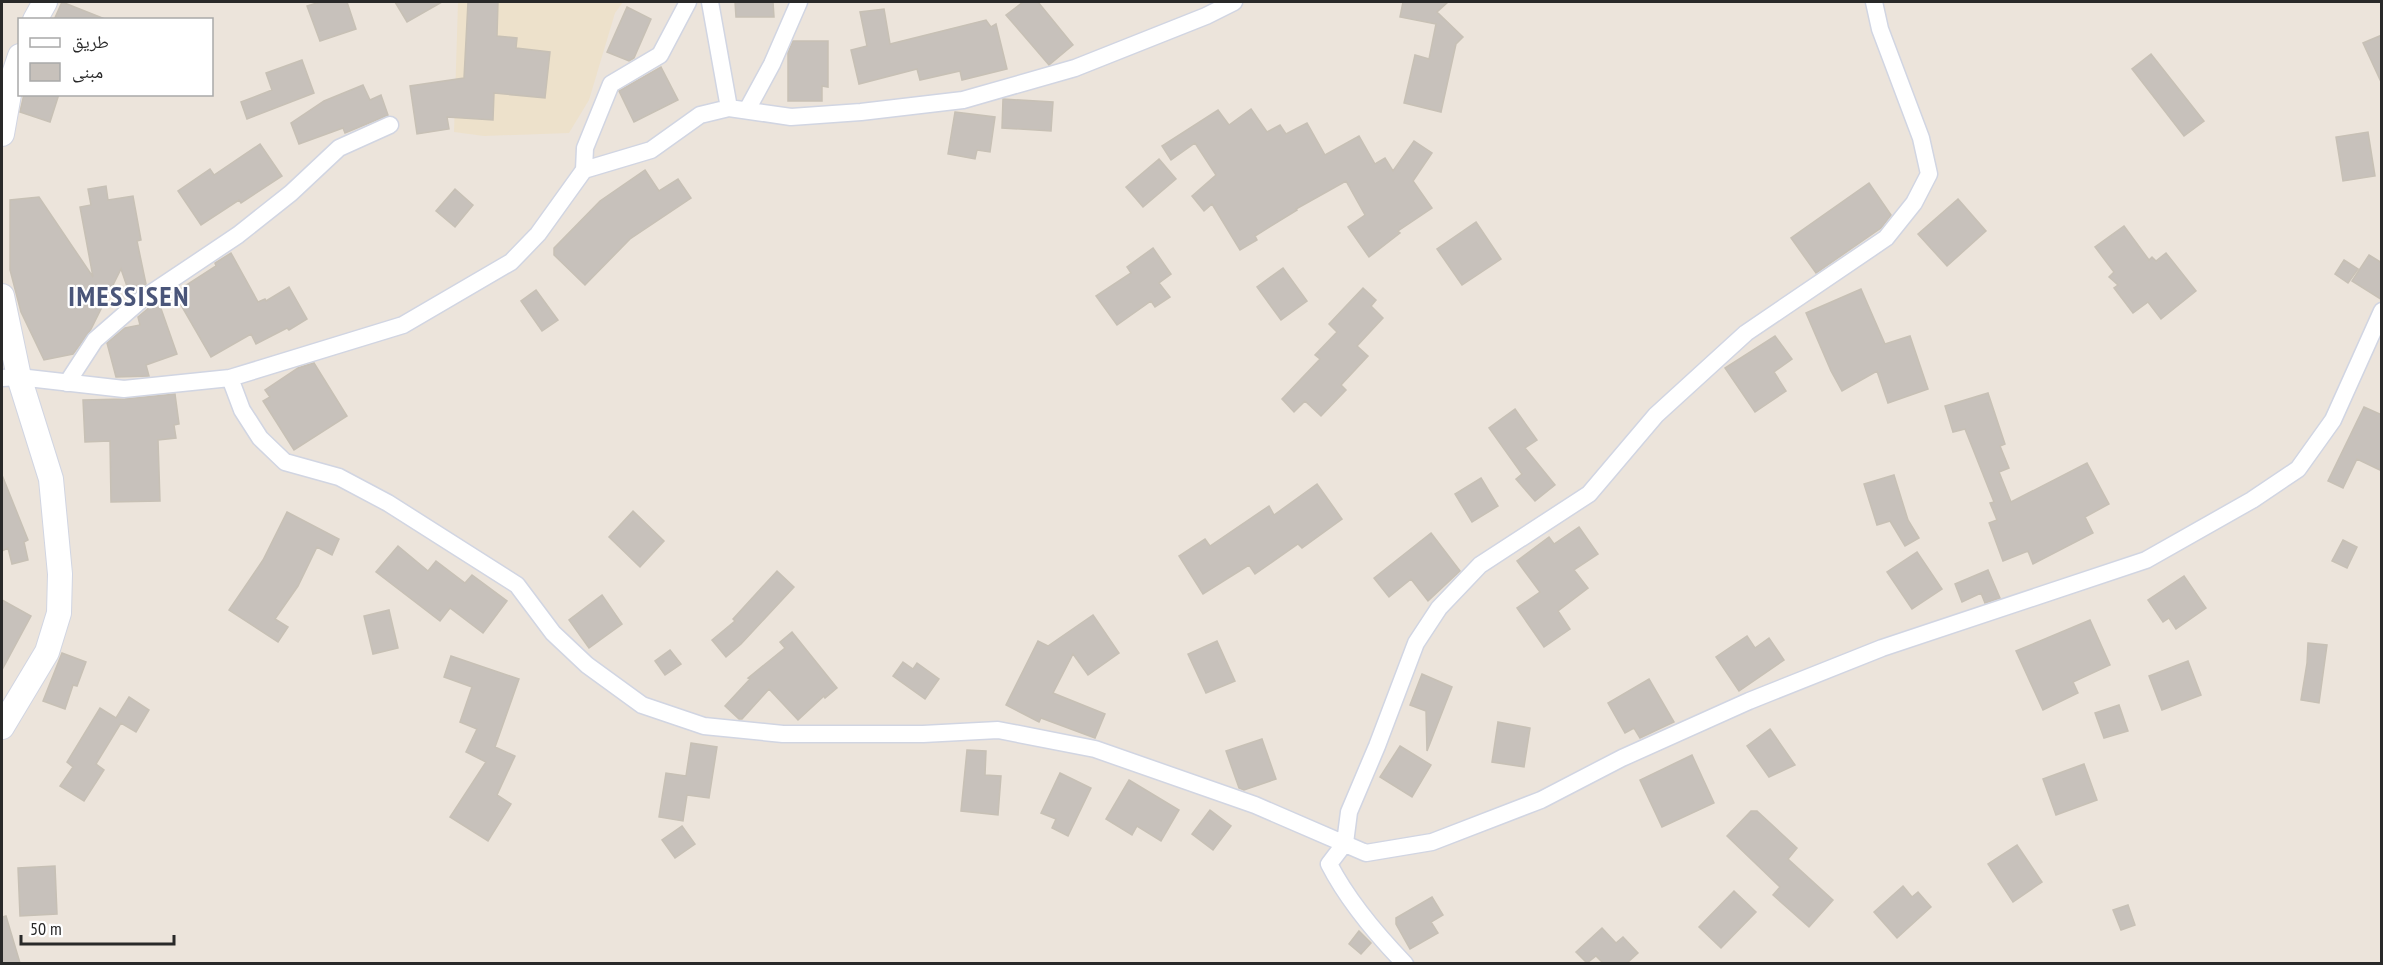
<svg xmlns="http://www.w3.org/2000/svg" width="2383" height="965" viewBox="0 0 2383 965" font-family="'PT Sans Narrow','Noto Naskh Arabic',sans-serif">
<rect width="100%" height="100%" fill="#ece4db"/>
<path fill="#ede1cb" d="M 458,2 L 623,2 L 615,13 L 589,100 L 569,133 L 484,136 L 454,132 Z"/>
<path fill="#c7c1bb" stroke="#c7c0b5" stroke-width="1.5" d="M 62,2 L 105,19 L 105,20 L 54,20 Z
M 320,2 L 347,2 L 356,29 L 320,41 L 307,6 Z
M 395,2 L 442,2 L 407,22 Z
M 468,2 L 498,2 L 497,36 L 517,38 L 516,48 L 550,52 L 545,98 L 494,93 L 493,120 L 447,117 L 449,129 L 417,134 L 410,86 L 464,78 Z
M 735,2 L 773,2 L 774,17 L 736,17 Z
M 1023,2 L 1038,2 L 1073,45 L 1049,65 L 1006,15 Z
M 1403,2 L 1448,2 L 1437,12 L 1463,37 L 1456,44 L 1441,112 L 1404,103 L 1415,55 L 1429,59 L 1436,24 L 1400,17 Z
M 627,7 L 651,19 L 634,58 L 629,61 L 607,52 Z
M 884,9 L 890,44 L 986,20 L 991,27 L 996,24 L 1007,69 L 962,80 L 960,71 L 920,80 L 917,69 L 859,84 L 851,50 L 867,46 L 860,12 Z
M 2382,35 L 2382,84 L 2363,43 Z
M 793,41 L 828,41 L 828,87 L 822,86 L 822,101 L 788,101 L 788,53 Z
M 2151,54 L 2204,121 L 2184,136 L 2132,69 Z
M 302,60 L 314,93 L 247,119 L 241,102 L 272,90 L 266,73 Z
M 661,67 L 678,100 L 634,122 L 619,91 Z
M 363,85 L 370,100 L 381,95 L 388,115 L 345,133 L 343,128 L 299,144 L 291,123 L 324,101 Z
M 24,94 L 59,94 L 50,122 L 20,112 Z
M 1003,99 L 1053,102 L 1051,131 L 1002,128 Z
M 1251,109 L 1267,132 L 1280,125 L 1286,134 L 1307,123 L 1325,155 L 1359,136 L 1375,164 L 1385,158 L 1393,171 L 1414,141 L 1432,153 L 1413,181 L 1432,208 L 1398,231 L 1400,233 L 1369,257 L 1348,227 L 1365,215 L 1346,181 L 1296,209 L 1297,210 L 1255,236 L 1257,240 L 1240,250 L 1212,204 L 1204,211 L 1192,196 L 1216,175 L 1195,143 L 1171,160 L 1162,146 L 1218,110 L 1229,125 Z
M 955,112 L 995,117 L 990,152 L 977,150 L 975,159 L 948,154 Z
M 2368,132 L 2375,176 L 2343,181 L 2336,137 Z
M 260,144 L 282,176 L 241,203 L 239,200 L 201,225 L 178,191 L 210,169 L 214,175 Z
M 1159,159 L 1176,179 L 1143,207 L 1126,187 Z
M 645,170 L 659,191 L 678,179 L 691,198 L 630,239 L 585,285 L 554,255 L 554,248 L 600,201 Z
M 1869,183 L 1891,215 L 1881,228 L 1816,273 L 1791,238 Z
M 106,186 L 108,200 L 133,196 L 141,240 L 137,241 L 146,284 L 130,295 L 121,269 L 91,329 L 73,354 L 44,360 L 21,312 L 10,270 L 10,200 L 39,197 L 93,277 L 80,207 L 91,205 L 88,189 Z
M 455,189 L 473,205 L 455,227 L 436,211 Z
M 1958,199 L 1986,231 L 1947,266 L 1918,234 Z
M 1476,222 L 1501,259 L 1462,285 L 1437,249 Z
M 2124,226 L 2149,260 L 2152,257 L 2156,261 L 2166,253 L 2196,291 L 2161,319 L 2148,302 L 2133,313 L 2114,288 L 2118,285 L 2109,277 L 2114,272 L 2095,247 Z
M 1153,248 L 1171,274 L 1159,283 L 1170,297 L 1155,307 L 1151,301 L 1117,325 L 1096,296 L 1131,273 L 1127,267 Z
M 231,253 L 258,302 L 265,299 L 266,301 L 289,287 L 307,319 L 289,330 L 287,328 L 256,344 L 251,334 L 211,357 L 174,293 L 216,266 L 215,263 Z
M 2369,255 L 2382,263 L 2382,300 L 2352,281 Z
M 2344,260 L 2358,269 L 2348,283 L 2335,274 Z
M 1283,268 L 1307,301 L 1281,320 L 1257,287 Z
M 1363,288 L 1376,300 L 1371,306 L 1383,318 L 1357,346 L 1368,356 L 1341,385 L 1346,390 L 1321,416 L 1305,401 L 1294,412 L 1282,399 L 1320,359 L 1315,355 L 1337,332 L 1329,324 Z
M 1861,289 L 1885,344 L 1910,336 L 1928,389 L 1888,403 L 1877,371 L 1842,391 L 1831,371 L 1806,313 Z
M 536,290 L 558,320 L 542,331 L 521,301 Z
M 159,303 L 177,354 L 146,365 L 149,376 L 116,377 L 107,343 L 125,328 L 140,325 L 138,317 L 151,306 L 151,308 Z
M 1775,336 L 1792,359 L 1774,372 L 1786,391 L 1755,412 L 1725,368 Z
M 314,363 L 347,416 L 294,450 L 263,401 L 270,397 L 265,390 L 298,368 Z
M 1988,393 L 2005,444 L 2000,446 L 2009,468 L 1999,472 L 2011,502 L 2087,463 L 2109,504 L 2085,517 L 2093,533 L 2033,564 L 2028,551 L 2003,561 L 1989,523 L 1997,520 L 1990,503 L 1994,502 L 1965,429 L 1953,432 L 1945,406 Z
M 175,394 L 179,424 L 174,425 L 176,438 L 158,440 L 160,501 L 111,502 L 110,441 L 85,442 L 83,400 L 125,399 Z
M 2364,407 L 2382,415 L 2382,471 L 2357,459 L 2343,488 L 2328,481 Z
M 1515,409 L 1537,440 L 1525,448 L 1555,485 L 1535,501 L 1516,479 L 1522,474 L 1489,428 Z
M 2,475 L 28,540 L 24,542 L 28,560 L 12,564 L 8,548 L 2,551 Z
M 1894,475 L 1908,520 L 1919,538 L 1905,546 L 1890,521 L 1877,525 L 1864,484 Z
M 1481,478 L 1498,506 L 1472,522 L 1455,494 Z
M 1317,484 L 1342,519 L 1302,548 L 1298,544 L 1255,574 L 1249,565 L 1203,594 L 1179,556 L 1205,539 L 1210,546 L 1269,506 L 1274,515 Z
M 633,511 L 664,541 L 640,567 L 609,537 Z
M 287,512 L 339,539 L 332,555 L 317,547 L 298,586 L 275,619 L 288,627 L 278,642 L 229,610 L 263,560 Z
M 1579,527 L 1598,554 L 1574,570 L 1588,588 L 1558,611 L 1570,629 L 1544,647 L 1517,608 L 1540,592 L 1517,561 L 1549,537 L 1554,544 Z
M 1431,533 L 1460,571 L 1428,601 L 1411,579 L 1389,597 L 1374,578 Z
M 2343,540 L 2357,547 L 2347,568 L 2332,561 Z
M 398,546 L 428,571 L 436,561 L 465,583 L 472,575 L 507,601 L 483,633 L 450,608 L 440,621 L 376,572 Z
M 1917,552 L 1942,589 L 1912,609 L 1887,572 Z
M 1988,570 L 2000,598 L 1985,603 L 1981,593 L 1962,602 L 1955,584 Z
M 777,571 L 794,587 L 741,644 L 726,657 L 712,640 L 735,621 L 733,619 Z
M 2184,576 L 2206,608 L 2176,629 L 2169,618 L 2163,622 L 2148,600 Z
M 602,595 L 622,624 L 589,648 L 569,620 Z
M 2,600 L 31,616 L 2,670 Z
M 389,610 L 398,648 L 373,654 L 364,616 Z
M 1093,615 L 1119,653 L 1088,675 L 1073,654 L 1053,693 L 1105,714 L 1095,738 L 1041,718 L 1039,722 L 1006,705 L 1038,641 L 1048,646 Z
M 2090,620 L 2110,665 L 2073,682 L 2078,693 L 2043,710 L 2016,651 Z
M 792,632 L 837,688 L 825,698 L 824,696 L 798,720 L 769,689 L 742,719 L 739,719 L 725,706 L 750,679 L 748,678 L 785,648 L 780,642 Z
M 1747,636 L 1755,648 L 1769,638 L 1784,660 L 1739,691 L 1716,657 Z
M 1217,641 L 1235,681 L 1206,693 L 1188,654 Z
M 2308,643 L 2327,645 L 2319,703 L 2301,700 L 2307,663 Z
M 670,650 L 681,664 L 665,675 L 655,661 Z
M 62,653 L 86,662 L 77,686 L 73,685 L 65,709 L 43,701 Z
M 451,656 L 519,679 L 495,747 L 515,756 L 497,795 L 511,804 L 488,841 L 450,817 L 486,762 L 466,752 L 477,729 L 460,722 L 472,687 L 444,677 Z
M 2188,661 L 2201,695 L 2162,710 L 2149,676 Z
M 903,662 L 913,669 L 917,663 L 939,679 L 925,699 L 893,676 Z
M 1422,674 L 1452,687 L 1427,751 L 1426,711 L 1410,705 Z
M 1649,679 L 1674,722 L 1640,738 L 1634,728 L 1625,733 L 1608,703 Z
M 129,697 L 149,710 L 136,732 L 121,723 L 96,764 L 104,770 L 84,801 L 60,786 L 73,767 L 67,762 L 100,708 L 116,718 Z
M 2119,705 L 2128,731 L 2104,738 L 2095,713 Z
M 1498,722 L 1530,728 L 1524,767 L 1492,762 Z
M 1770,729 L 1795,765 L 1769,777 L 1747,746 Z
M 1262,739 L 1276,779 L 1244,790 L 1239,788 L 1226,751 Z
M 691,743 L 717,747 L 709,798 L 687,795 L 683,821 L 659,817 L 666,773 L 686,776 Z
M 1400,746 L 1431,765 L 1412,797 L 1380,777 Z
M 967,750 L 986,751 L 985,775 L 1001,776 L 998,815 L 961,811 Z
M 1692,755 L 1714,803 L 1662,827 L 1640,780 Z
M 2084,764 L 2097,800 L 2056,815 L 2043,779 Z
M 1060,773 L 1091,788 L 1068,836 L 1052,828 L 1056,819 L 1041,813 Z
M 1129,780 L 1179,810 L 1161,841 L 1137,826 L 1132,835 L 1106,819 Z
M 1210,810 L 1231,826 L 1213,850 L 1192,834 Z
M 1751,811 L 1757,811 L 1797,848 L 1788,859 L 1833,900 L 1809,927 L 1773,895 L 1780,887 L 1727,836 Z
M 682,826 L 695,844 L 675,858 L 662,840 Z
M 2017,845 L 2042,882 L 2013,902 L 1988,864 Z
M 55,866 L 57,914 L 20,916 L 18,868 Z
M 1903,886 L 1912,897 L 1918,892 L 1931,907 L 1897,938 L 1874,912 Z
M 1734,891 L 1756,912 L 1721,948 L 1699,927 Z
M 1432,897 L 1443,915 L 1431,922 L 1438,933 L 1410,949 L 1396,924 L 1396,918 Z
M 2128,905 L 2135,925 L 2121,930 L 2113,910 Z
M 6,916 L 20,963 L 2,963 L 2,917 Z
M 1602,928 L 1616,943 L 1623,937 L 1638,953 L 1627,963 L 1603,963 L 1596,956 L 1587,963 L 1576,952 Z
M 1359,931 L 1371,943 L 1361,954 L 1349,944 Z"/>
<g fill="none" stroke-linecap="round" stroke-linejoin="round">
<g stroke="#d1d5e2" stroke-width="19">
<path id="street" d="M 710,2 L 729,108
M 747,110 L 772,64 L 799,2
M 584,170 L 585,148 L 611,84 L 660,55 L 688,2
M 2,378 L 19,377 L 124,389 L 230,378 L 403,325 L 511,262 L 538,234 L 584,170 L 651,150 L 700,115 L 729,108 L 791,117 L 861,112 L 963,100 L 1075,68 L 1206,16 L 1234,2
M 230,378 L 242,410 L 260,438 L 285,462 L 339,477 L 388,503 L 517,585 L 553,633 L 587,665 L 642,705 L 704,726 L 783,734 L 923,734 L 998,730 L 1095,749 L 1255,805 L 1366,853 L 1432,842 L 1541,800 L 1622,758 L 1749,701 L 1882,648 L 2146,560 L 2252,500 L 2298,469 L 2333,420 L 2382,311
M 67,383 L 95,340 L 141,300 L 238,235 L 291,193 L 339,148 L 390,125
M 1405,964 C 1376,934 1348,901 1329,864 L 1345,843 L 1349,812 L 1377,746 L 1416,643 L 1439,608 L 1480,565 L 1589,494 L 1656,415 L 1746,333 L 1886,238 L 1914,203 L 1929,174 L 1921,138 L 1880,29 L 1874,2"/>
</g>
<g stroke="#d1d5e2" stroke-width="26">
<path id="secondary" d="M 35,20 L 45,2
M 2,134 L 11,83 L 20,56
M 2,296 L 19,377 L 51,479 L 60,574 L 59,613 L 47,652 L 2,727"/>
</g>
<use href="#street" stroke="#fff" stroke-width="16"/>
<use href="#secondary" stroke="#fff" stroke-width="24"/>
</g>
<g text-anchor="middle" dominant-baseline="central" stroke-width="4.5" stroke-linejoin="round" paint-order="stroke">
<g font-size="28" font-weight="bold" letter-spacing="1.5" fill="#4a5579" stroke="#fff">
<text x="129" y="295">IMESSISEN</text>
</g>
</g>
<rect width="2383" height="965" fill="none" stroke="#292929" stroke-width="6"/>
<rect x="18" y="18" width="195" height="78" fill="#ffffff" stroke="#a9a9a9" stroke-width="1.5"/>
<rect x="30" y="38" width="30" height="9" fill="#ffffff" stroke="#a9a9a9" stroke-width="1.5"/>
<text x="72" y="48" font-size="18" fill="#292929">طريق</text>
<rect x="30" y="63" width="30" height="18" fill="#c7c1bb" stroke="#a9a9a9" stroke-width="1.5"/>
<text x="72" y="78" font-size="18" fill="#292929">مبنى</text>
<path d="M21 935v9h153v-9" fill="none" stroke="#292929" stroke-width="3"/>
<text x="30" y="935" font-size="18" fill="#292929" stroke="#ffffff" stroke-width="4.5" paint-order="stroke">50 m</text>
</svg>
